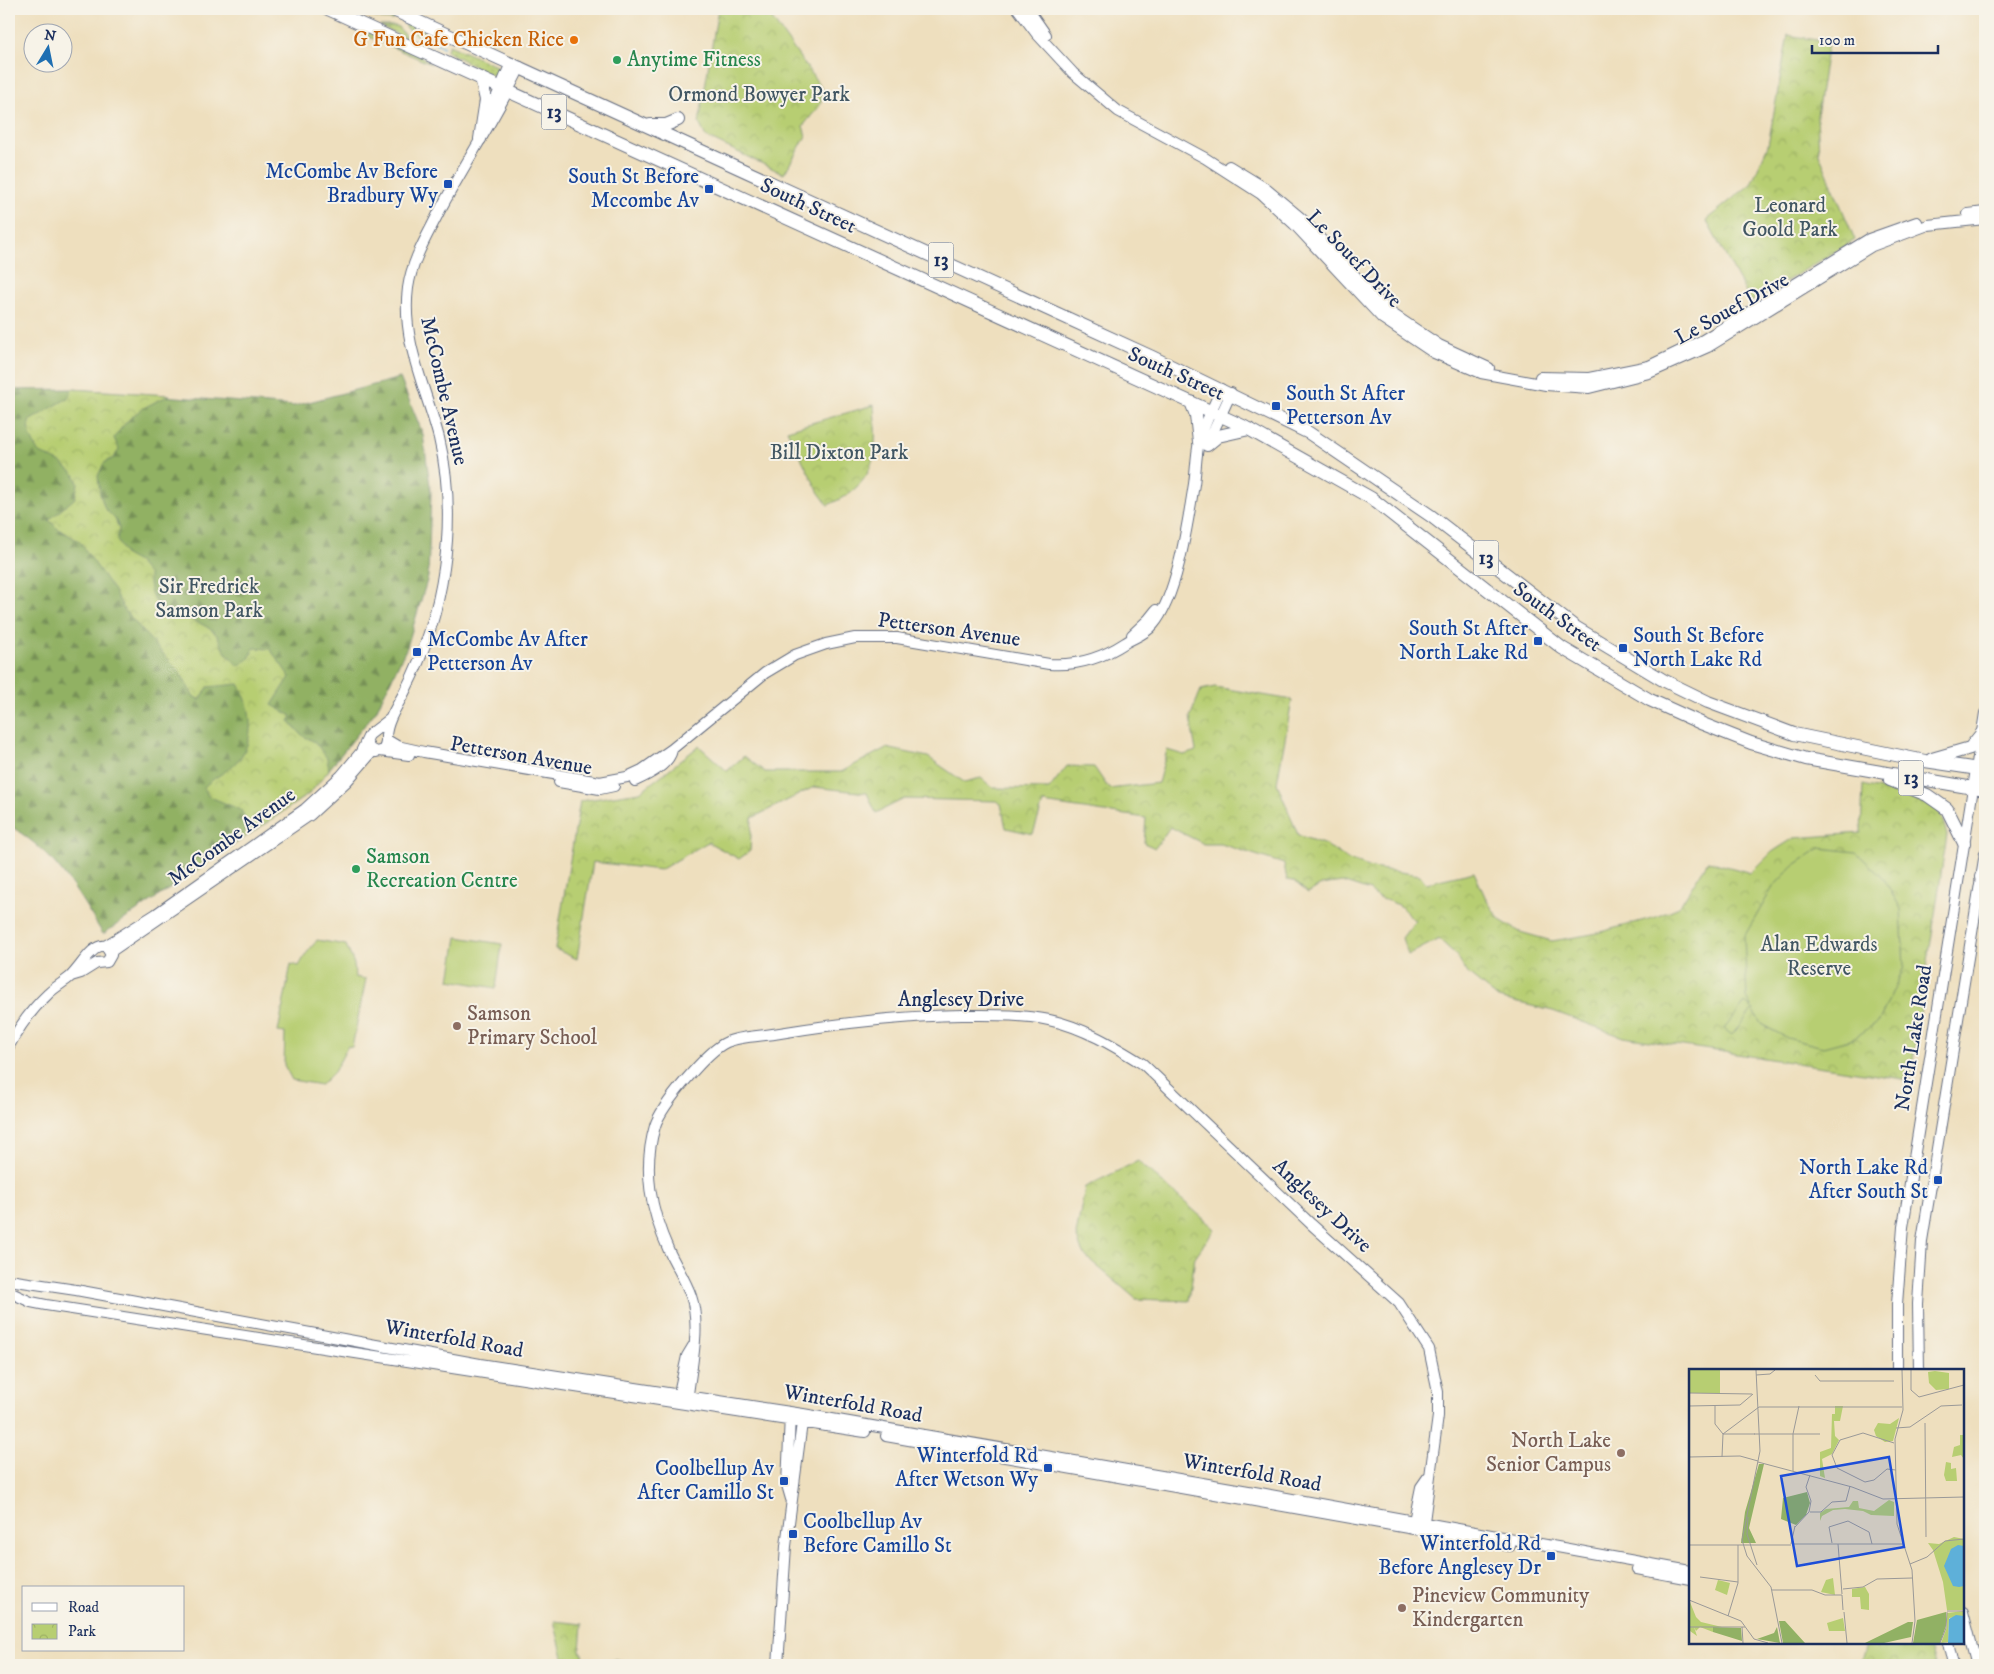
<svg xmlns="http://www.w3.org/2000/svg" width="1994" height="1674" viewBox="0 0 1994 1674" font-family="'IM FELL DW Pica',serif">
<defs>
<pattern id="grass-dots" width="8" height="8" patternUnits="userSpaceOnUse" patternTransform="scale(1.25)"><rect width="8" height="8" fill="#b7ce72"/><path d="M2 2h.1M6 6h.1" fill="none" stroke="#9db165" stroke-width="1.8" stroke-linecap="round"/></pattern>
<pattern id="forest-firs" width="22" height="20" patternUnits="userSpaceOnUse" patternTransform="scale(1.25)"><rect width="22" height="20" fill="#91b164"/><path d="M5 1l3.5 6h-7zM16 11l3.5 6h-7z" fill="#769056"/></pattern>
<pattern id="park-crowns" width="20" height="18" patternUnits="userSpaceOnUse" patternTransform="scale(1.25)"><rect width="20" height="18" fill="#b7ce72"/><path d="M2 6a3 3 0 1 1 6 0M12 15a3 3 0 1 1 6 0" fill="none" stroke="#9db165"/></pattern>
</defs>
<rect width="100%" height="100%" fill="#f7f3e8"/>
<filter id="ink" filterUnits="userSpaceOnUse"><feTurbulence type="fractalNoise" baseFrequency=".02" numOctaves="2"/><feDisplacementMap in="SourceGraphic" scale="10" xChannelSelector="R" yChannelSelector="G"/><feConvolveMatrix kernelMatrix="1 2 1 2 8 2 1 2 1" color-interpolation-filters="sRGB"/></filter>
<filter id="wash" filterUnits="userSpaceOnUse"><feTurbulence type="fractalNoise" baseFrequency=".0096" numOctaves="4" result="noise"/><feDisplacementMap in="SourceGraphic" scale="20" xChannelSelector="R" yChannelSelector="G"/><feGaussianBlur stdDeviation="1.12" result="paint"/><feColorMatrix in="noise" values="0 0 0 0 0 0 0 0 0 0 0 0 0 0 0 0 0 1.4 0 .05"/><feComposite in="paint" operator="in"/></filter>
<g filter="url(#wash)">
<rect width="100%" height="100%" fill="#eedfbe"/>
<path fill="url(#grass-dots)" stroke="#697e68" d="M 345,9 L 381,9 L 394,15 L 395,18 L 393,20 L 381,19 Z
M 409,22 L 425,30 L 419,37 L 406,27 L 406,23 Z
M 380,26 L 397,26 L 410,40 Z
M 368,32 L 421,56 L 431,64 L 369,37 L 367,35 Z
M 449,45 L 496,66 L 499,73 L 498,76 C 492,78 457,56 446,51 Z"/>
<path fill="url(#forest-firs)" stroke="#567061" d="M 400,378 L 423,434 L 431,493 L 428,577 L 407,647 L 376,711 L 310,793 L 103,934 C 73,886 58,856 9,825 L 9,390 L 72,389 L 294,406 Z"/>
<path fill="url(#park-crowns)" stroke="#697e68" d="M 718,9 L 765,9 L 823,90 L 820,105 L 803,126 L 806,136 L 784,174 L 706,137 L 699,123 Z
M 1788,35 L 1828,42 L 1817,116 L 1819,154 L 1855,240 L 1751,302 L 1706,220 L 1751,184 L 1768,145 Z
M 72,389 L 170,395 C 142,408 132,412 114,438 L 119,449 L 114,458 L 104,463 L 98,476 L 100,494 L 105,509 L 115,519 L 119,528 L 117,540 L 125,555 L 138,562 L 149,575 C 147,622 190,609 216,634 C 219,637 220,643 223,648 C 226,654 233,660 238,666 L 249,659 L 254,648 L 270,649 L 290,677 L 272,705 L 292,716 L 289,721 L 303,736 L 315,742 L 327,758 L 329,770 L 310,793 L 241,840 L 248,825 L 241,810 L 208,796 L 204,787 C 213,778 223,774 232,766 C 257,746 253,709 239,684 L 208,687 L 200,700 L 193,696 L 180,673 L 124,610 L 114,591 L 79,541 L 58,529 L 49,520 L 75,498 L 78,483 L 74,474 L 61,463 L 38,452 L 30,436 L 29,421 L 68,398 Z
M 874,405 C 877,454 879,482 828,505 L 819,493 L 787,430 Z
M 1215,687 L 1292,700 L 1277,783 L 1298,835 L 1326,845 L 1349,860 L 1372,868 L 1420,875 L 1426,883 L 1474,872 L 1487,901 L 1500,920 L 1520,932 L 1552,941 L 1593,934 L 1656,917 L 1679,907 L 1708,861 L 1751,873 L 1772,852 L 1794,838 L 1861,833 L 1863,785 C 1885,791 1914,794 1933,807 C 1942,813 1944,825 1947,835 L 1910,1080 L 1623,1037 L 1553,1011 L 1498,998 L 1466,972 L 1456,955 L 1439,939 L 1408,955 L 1402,938 L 1415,921 L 1399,905 L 1377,897 L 1370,891 L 1342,882 L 1321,885 L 1308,893 L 1294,881 L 1287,880 L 1284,864 L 1221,844 L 1204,844 L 1170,827 L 1155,848 L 1144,843 L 1146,818 L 1043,803 L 1033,834 L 1006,828 L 1001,804 L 996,801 L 904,799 L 876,813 L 867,793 L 814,787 L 752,818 L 750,851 L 739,859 L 708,842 L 660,870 L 593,862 L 577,959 L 555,949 L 580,801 L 640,792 L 699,746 L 727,771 L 744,756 L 765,772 L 841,772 L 886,748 L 928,757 L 964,782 L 981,778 L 993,788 L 1049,789 L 1067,766 L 1094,767 L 1109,789 L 1158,783 L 1167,750 L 1184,755 L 1196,751 L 1190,717 L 1201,690 Z
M 1138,1161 L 1215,1229 L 1195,1257 L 1189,1301 L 1136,1299 L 1083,1254 L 1076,1235 L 1085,1187 Z
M 554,1621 L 582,1624 L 580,1651 L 589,1664 L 601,1665 L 565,1665 Z
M 1865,1643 L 1929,1643 L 1935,1665 L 1859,1665 Z
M 615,1659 L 631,1662 L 633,1665 L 605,1665 Z"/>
<path fill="#b7ce72" stroke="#697e68" d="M 1820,848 L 1856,852 L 1884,879 L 1901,909 L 1904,967 L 1879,1021 L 1853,1039 L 1823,1047 L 1787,1038 L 1761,1024 L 1753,1009 L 1732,1035 L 1724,1029 L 1745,1003 L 1752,1008 L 1747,998 L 1744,937 L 1773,887 L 1793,866 Z
M 457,937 L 502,944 L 496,988 L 450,980 Z
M 317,940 L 346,945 L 354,964 L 355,977 L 366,979 L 352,1047 L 348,1046 L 334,1072 L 321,1085 L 292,1080 L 284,1065 L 285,1033 L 278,1032 L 291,964 L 299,966 L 306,954 Z"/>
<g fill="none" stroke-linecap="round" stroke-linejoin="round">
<path stroke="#5eb0d9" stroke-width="2.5" d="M 426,37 L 443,47"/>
</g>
</g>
<g filter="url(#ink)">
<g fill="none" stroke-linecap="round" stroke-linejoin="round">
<g stroke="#656d80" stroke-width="12">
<path id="secondary" d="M 1018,9 L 1036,33 L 1073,73 L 1118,111 L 1205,158 L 1261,194 L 1294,224 L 1382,318 L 1434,353 L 1481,373 L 1546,385 L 1589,388 L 1649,373 L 1708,347 L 1872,246 L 1928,225 L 1985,219
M 1028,9 L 1046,35
M 487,119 L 511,63
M 1229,166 L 1265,188 L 1301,218 L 1388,311 L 1439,345 L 1489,368
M 1968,214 L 1985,212
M 1540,377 L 1589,378 L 1649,366 L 1703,340 L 1869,239 L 1917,222
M 1207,445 L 1231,393
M 1132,635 L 1148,620 L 1156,610
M 387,740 L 397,746 L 424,752 L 600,782 L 627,777 L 642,770 L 672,749 L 765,673 L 795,655 L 826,644 L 855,638 L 897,638 L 1049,664 C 1076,666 1102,658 1125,643 C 1134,637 1145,635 1153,625 C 1177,598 1188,521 1194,484 C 1196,470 1196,455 1199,442 C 1204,424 1214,406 1221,389
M 367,743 L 370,749 L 376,752 L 383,750 C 387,745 386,742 386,736 C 387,720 398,705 405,691 C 444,615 459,522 439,438 C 426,388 401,341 408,288 C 412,260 427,236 439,212 C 465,163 496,117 520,67
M 380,751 L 409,755
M 635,781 C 648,775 669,765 672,750
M 559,782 L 600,789 L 614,786
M 110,952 L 310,815 L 347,781 L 373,751
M 71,976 L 81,973 L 97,963 L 107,962 L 111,955 L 107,948
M 9,1046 C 19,1027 32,1009 48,994 C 55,987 63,983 70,977 C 80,968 93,943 105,946 L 156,914 L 305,809 L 341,776 L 361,752 L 369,735 L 390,719
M 9,1280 L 76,1290 L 480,1364 L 803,1414 L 1260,1493 L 1690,1571
M 9,1292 L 31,1302 L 46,1305 L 865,1432
M 677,1402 L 687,1356 L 693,1346
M 687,1403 C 690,1370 702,1328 691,1296 C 686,1281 676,1266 669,1251 C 651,1211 642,1170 655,1126 C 661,1106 708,1050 727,1042 C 740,1036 765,1036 780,1033 C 841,1023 901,1016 962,1015 C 991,1015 1020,1014 1049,1020 C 1083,1027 1114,1046 1143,1064 L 1311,1224 L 1399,1303 L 1429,1349 L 1438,1392 L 1438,1416 L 1423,1529
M 790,1415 L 787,1485 L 791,1499
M 886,1436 L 1510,1546
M 1413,1526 L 1421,1487 L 1428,1477
M 1637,1569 L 1690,1579
M 778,1665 L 786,1546 L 803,1415"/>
</g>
<g stroke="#656d80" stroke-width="12">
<path id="primary" d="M 1897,1370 L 1897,1304 L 1903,1227 L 1985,713
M 1919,1370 L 1918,1304 L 1922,1241 L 1985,853
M 1963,1612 L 1977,1665
M 1948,1643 L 1953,1665"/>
</g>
<g stroke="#656d80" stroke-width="14">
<path id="highway" d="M 328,9 L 1243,426 L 1371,498 L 1562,648 L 1650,700 L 1703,724 L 1751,743 L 1806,759 L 1985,790
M 391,9 L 1150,356 L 1309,433 L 1431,516 L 1575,627 L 1663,680 L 1708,702 L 1794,734 L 1925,761 L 1985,770
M 650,125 L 666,125 L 678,120
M 480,139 L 486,100 L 481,78
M 1191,402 L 1196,415 L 1199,442
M 1207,445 L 1218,436 L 1249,429
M 1932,759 L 1970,748 L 1982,733
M 1890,780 L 1927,795 L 1947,809 L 1964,843
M 1981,877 L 1985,868"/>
</g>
<use href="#secondary" stroke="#fff" stroke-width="10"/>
<use href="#primary" stroke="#fff" stroke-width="10"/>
<use href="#highway" stroke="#fff" stroke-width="12"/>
</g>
</g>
<circle fill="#e8710a" stroke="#f7f3e8" stroke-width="2" cx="574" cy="40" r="5"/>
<g fill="#2e9e5b" stroke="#f7f3e8" stroke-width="2">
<circle cx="617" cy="60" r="5"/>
<circle cx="356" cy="869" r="5"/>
</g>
<g fill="#1a4fb4" stroke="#f7f3e8" stroke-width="2">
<rect x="443" y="179" width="10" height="10" rx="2.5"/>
<rect x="704" y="184" width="10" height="10" rx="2.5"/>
<rect x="1271" y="401" width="10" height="10" rx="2.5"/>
<rect x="1533" y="636" width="10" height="10" rx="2.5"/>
<rect x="1618" y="643" width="10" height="10" rx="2.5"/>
<rect x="412" y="647" width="10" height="10" rx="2.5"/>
<rect x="1933" y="1175" width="10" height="10" rx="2.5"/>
<rect x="1043" y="1463" width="10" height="10" rx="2.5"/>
<rect x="779" y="1476" width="10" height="10" rx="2.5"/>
<rect x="788" y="1529" width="10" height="10" rx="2.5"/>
<rect x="1546" y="1551" width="10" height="10" rx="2.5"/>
</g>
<g fill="#8d6e63" stroke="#f7f3e8" stroke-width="2">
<circle cx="457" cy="1026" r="5"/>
<circle cx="1621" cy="1453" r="5"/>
<circle cx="1402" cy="1608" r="5"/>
</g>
<g text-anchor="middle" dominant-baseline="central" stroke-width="4" stroke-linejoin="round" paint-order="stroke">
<g fill="#f7f3e8" stroke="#5d6a87" stroke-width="1">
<rect x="541.5" y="94.5" width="25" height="35" rx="4"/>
<rect x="928.5" y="242.5" width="25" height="35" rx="4"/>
<rect x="1473.5" y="540.5" width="25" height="35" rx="4"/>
<rect x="1898.5" y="760.5" width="25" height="35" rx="4"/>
</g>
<g font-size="20" font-weight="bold" fill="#1b2f5e">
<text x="554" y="112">13</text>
<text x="941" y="260">13</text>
<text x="1486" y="558">13</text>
<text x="1911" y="778">13</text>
</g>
<g font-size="21" fill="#c56008" stroke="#f7f3e8" text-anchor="end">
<text x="564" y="40">G Fun Cafe Chicken Rice</text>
</g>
<g font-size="21" fill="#27864d" stroke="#f7f3e8" text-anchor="start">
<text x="627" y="60">Anytime Fitness</text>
<text x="366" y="857">Samson<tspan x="366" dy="24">Recreation Centre</tspan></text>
</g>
<g font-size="21" fill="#425763" stroke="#f7f3e8">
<text x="759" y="95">Ormond Bowyer Park</text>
<text x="1790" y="206">Leonard<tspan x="1790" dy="24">Goold Park</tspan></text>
<text x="839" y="453">Bill Dixton Park</text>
<text x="209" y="587">Sir Fredrick<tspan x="209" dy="24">Samson Park</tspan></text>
<text x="1819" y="945">Alan Edwards<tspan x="1819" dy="24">Reserve</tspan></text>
</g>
<g font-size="21" fill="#164399" stroke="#f7f3e8" text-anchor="end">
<text x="438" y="172">McCombe Av Before<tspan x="438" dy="24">Bradbury Wy</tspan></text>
<text x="699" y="177">South St Before<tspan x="699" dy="24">Mccombe Av</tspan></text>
<text x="1286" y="394" text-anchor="start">South St After<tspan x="1286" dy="24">Petterson Av</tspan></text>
<text x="1528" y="629">South St After<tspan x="1528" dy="24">North Lake Rd</tspan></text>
<text x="1633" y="636" text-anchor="start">South St Before<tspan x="1633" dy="24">North Lake Rd</tspan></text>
<text x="427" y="640" text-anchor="start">McCombe Av After<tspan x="427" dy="24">Petterson Av</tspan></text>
<text x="1928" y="1168">North Lake Rd<tspan x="1928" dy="24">After South St</tspan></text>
<text x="1038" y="1456">Winterfold Rd<tspan x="1038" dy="24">After Wetson Wy</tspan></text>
<text x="774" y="1469">Coolbellup Av<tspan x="774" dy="24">After Camillo St</tspan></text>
<text x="803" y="1522" text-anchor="start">Coolbellup Av<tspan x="803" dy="24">Before Camillo St</tspan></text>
<text x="1541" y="1544">Winterfold Rd<tspan x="1541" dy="24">Before Anglesey Dr</tspan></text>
</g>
<g font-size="21" fill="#1b2f5e" stroke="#f7f3e8">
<text transform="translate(808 206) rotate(25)">South Street</text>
<text transform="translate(1354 259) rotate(46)">Le Souef Drive</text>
<text transform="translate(1732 309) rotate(-29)">Le Souef Drive</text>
<text transform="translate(1176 374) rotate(24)">South Street</text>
<text transform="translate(444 391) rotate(77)">McCombe Avenue</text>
<text transform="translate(1557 617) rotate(36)">South Street</text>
<text transform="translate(949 630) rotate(8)">Petterson Avenue</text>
<text transform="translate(521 756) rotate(10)">Petterson Avenue</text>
<text transform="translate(232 837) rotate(-36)">McCombe Avenue</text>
<text x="961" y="1000">Anglesey Drive</text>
<text transform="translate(1914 1038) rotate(-81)">North Lake Road</text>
<text transform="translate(1322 1206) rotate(43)">Anglesey Drive</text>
<text transform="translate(454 1339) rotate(10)">Winterfold Road</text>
<text transform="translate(853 1404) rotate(10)">Winterfold Road</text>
<text transform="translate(1252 1473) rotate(10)">Winterfold Road</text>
</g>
<g font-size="21" fill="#785e54" stroke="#f7f3e8" text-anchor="start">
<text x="467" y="1014">Samson<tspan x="467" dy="24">Primary School</tspan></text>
<text x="1611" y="1441" text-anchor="end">North Lake<tspan x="1611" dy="24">Senior Campus</tspan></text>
<text x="1412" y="1596">Pineview Community<tspan x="1412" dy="24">Kindergarten</tspan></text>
</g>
</g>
<g transform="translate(1689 1369)">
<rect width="275" height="275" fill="#eedfbe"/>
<path d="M 1,233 L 7,248 L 12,253 L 33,258 L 24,258 L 24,263 L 11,258 L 7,262 L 5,258 L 8,267 L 1,262 Z" fill="#b7ce72"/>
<path d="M 70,95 L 75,95 L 60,159 L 67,174 L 52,174 L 56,143 ZM 118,123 L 121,134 L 117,146 L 107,156 L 92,150 L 94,129 ZM 257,243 L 257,257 L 251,274 L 224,274 L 228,251 ZM 90,252 L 96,252 L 116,274 L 94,274 ZM 219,253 L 224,253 L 222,268 L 195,274 L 176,274 ZM 24,258 L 52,259 L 53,272 L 24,263 ZM 88,258 L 91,274 L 68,270 L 85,264 Z" fill="#91b164"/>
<path d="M 0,1 L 31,1 L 31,24 L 0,24 Z" fill="#b7ce72"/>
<path d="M 246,2 L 260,4 L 260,20 L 247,21 L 240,14 L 239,3 ZM 146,37 L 154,37 L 151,52 L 145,52 L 146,67 L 150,71 L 143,85 L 133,90 L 136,109 L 131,107 L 131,83 L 142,79 L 143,45 L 146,45 ZM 210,49 L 204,72 L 196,73 L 187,67 L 185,61 L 189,54 L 201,55 ZM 271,66 L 275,66 L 275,90 L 272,86 L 263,88 L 265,78 L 271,76 ZM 257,93 L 262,94 L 262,100 L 267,99 L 268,112 L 257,112 L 255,106 ZM 200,131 L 205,133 L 205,147 L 182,146 L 174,142 L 156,140 L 144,141 L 133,147 L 131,152 L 131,144 L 137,140 L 160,138 L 164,132 L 169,132 L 170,139 L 185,142 ZM 265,168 L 275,170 L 275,241 L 258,241 L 254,213 L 244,181 L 239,174 L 250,175 ZM 144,209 L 146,226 L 132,223 L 137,211 ZM 29,211 L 41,214 L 38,226 L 26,221 ZM 176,218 L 180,225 L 180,241 L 172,240 L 171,228 L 163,228 L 163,220 ZM 275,242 L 275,247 L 260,249 L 259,273 L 252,274 L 258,258 L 258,244 ZM 154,249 L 156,262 L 140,262 L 138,254 Z" fill="#b7ce72"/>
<path d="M 269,176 L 275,177 L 275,217 L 270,218 L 264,217 L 255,197 L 262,180 ZM 267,246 L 275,247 L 275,274 L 259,274 L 260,250 Z" fill="#5eb0d9"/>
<path fill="none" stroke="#9a9998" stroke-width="1" d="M 67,1 L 71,82 L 53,171 L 58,187 L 82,218 L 93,274M 213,1 L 214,41 L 206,70 L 208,155 L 223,201 L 226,252 L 223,274M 222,1 L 222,21 L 230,28 L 275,16M 67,6 L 81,5 L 86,1M 126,6 L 131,12 L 205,12M 0,24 L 63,25M 0,37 L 51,36 L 64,25M 26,37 L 26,55 L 34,65M 236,54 L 237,168M 207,59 L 221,58 L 252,37 L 273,36M 34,65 L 66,65M 65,65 L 131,65M 205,74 L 174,64 L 151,71 L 143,86 L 148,99 L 176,113 L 185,111 L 198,100 L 207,101M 0,88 L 51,87 L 69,92M 33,88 L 34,65 L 70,38 L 213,38M 69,93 L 163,118 L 194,130 L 275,128M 104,102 L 104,65 L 110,37M 121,143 L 132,143 L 143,133 L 157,132 L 161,117M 59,148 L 58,165 L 68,196M 106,158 L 120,143 L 122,132 L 117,118 L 121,106M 143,174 L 140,158 L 159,152 L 180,163 L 183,175M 102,175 L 106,157M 103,175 L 213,175M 149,175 L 153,225M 0,176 L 102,176M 221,195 L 238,188 L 256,172 L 275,170M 11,208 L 49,213M 154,220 L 174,218 L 188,210 L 223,209M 83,221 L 123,221 L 136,226 L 153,226M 153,226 L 154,241M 0,231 L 52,252 L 65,270 L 79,274M 258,242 L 275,242M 155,243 L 158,274M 39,247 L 49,214 L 49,176M 0,258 L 56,258M 53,258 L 54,274M 251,274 L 257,259 L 258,243"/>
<path fill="#1d4ed8" fill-opacity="0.15" stroke="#1d4ed8" stroke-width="2.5" d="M 200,88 L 215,178 L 108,197 L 92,107 Z"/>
<rect width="275" height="275" fill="none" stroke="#1b2f5e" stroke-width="2.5"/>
</g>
<rect width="1994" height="1674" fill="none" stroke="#f7f3e8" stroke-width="30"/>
<rect x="22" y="1586" width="162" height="65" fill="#f7f3e8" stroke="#9fa5b1"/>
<rect x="32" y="1603" width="25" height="8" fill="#ffffff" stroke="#9fa5b1"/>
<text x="68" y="1612" font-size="15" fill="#1b2f5e">Road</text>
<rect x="32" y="1624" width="25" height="15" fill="url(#park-crowns)" stroke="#9fa5b1"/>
<text x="68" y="1636" font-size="15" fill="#1b2f5e">Park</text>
<g transform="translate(48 48) rotate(10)"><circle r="24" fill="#f7f3e8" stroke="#9fa5b1"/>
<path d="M0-4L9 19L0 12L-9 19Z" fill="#1f6fb2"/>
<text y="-8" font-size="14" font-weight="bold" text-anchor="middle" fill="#1b2f5e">N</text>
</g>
<path d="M1812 45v8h126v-8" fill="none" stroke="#1b2f5e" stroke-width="2.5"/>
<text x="1819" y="45" font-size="15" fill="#1b2f5e" stroke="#f7f3e8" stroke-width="4" paint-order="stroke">100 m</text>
</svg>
